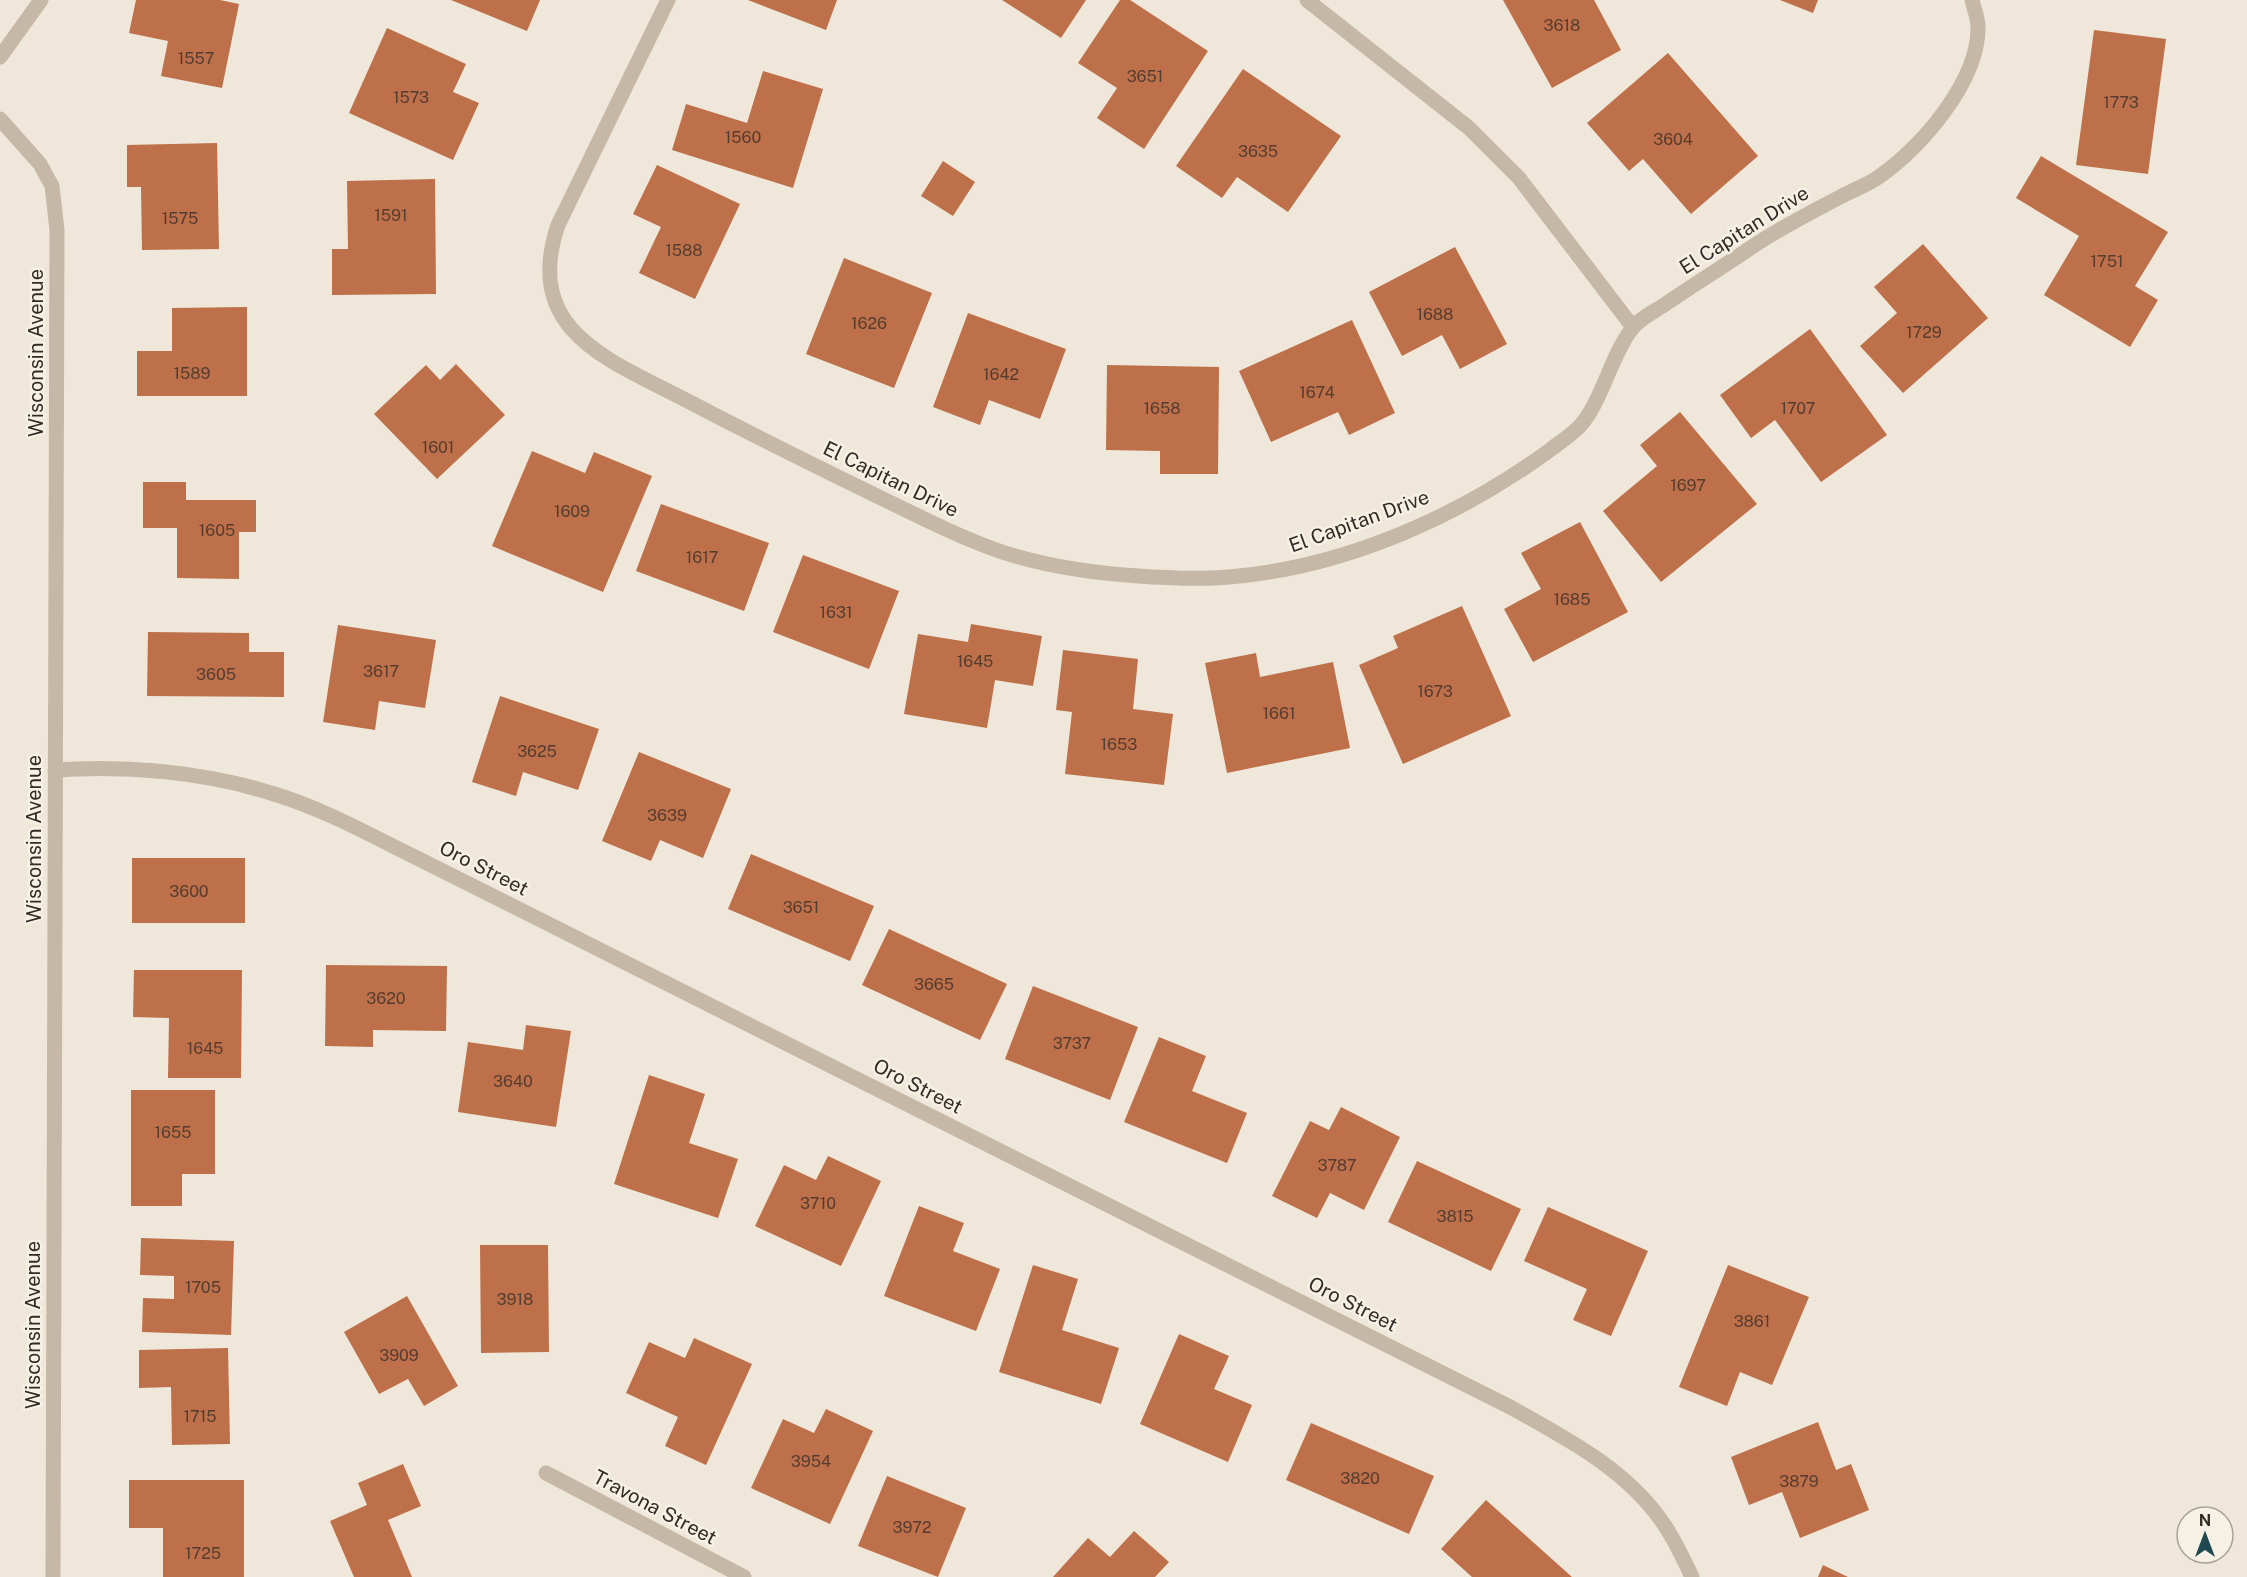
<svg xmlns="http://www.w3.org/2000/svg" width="2247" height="1577" viewBox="0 0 2247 1577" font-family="'Public Sans',sans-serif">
<rect width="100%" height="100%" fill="#efe7d9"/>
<path fill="#bd7049" d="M 136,0 L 220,0 L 239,4 L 222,88 L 161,76 L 168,41 L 129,33 Z
M 451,0 L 540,0 L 527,31 Z
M 748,0 L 837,0 L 826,30 Z
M 1002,0 L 1086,0 L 1061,38 Z
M 1120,0 L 1130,0 L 1208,51 L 1144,149 L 1097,118 L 1117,88 L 1078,63 Z
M 1503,0 L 1594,0 L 1621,50 L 1552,88 Z
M 1780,0 L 1818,0 L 1813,13 Z
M 387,28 L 466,64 L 453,92 L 479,103 L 453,160 L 349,113 Z
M 2094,30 L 2166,39 L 2148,174 L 2076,165 Z
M 1668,53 L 1758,156 L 1691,214 L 1643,159 L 1629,171 L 1587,123 Z
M 1243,69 L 1341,136 L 1288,212 L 1237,177 L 1222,198 L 1176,166 Z
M 763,71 L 823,89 L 793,188 L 672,150 L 686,104 L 747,123 Z
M 217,143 L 219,249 L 142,250 L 141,187 L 127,187 L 127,145 Z
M 2041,156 L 2168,232 L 2135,286 L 2158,300 L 2130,347 L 2044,295 L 2079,236 L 2016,198 Z
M 943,161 L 975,182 L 953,216 L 921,196 Z
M 657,165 L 740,204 L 695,299 L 639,273 L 661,227 L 633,214 Z
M 435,179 L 436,294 L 332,295 L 332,249 L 348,249 L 347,181 Z
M 1923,244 L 1988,318 L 1903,393 L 1860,346 L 1897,313 L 1874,287 Z
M 1455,247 L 1507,344 L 1460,369 L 1442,335 L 1402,356 L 1369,292 Z
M 844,258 L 932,293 L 894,388 L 806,354 Z
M 247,307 L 247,396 L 137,396 L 137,351 L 172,351 L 172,308 Z
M 968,313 L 1066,349 L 1040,419 L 989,400 L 980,425 L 933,407 Z
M 1352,320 L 1395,413 L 1349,435 L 1338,412 L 1271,442 L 1239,371 Z
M 1810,329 L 1887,435 L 1821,482 L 1775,420 L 1751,438 L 1720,395 Z
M 456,364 L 505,415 L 437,479 L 374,414 L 426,365 L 440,380 Z
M 1107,365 L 1219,367 L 1218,474 L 1160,474 L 1160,451 L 1106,450 Z
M 1680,412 L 1757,504 L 1661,582 L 1603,511 L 1657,466 L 1640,445 Z
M 532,451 L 585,473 L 594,452 L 652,476 L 603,592 L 492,546 Z
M 143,482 L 186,482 L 186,500 L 256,500 L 256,532 L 239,532 L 239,579 L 177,578 L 177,528 L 143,528 Z
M 661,504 L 769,543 L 744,611 L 636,571 Z
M 1580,522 L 1628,612 L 1533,662 L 1504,609 L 1541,589 L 1521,553 Z
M 803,555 L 899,591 L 869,669 L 773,632 Z
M 1462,606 L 1511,716 L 1403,764 L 1359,665 L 1398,648 L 1393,636 Z
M 971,624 L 1042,636 L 1033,686 L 995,680 L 987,728 L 904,714 L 918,634 L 968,642 Z
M 338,625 L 436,640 L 425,708 L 379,701 L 375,730 L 323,722 Z
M 148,632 L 249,633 L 249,652 L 284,652 L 284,697 L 147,696 Z
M 1063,650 L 1138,659 L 1133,709 L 1173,714 L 1164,785 L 1065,774 L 1072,712 L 1056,710 Z
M 1256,653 L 1260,677 L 1333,662 L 1350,748 L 1227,773 L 1205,663 Z
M 500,696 L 599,729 L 578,790 L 523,772 L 516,796 L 472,782 Z
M 639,752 L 731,789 L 703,858 L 660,840 L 651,861 L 602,841 Z
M 751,854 L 874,906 L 850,961 L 728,909 Z
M 132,858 L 245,858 L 245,923 L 132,923 Z
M 889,929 L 1007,984 L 980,1040 L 862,985 Z
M 326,965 L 447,966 L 446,1031 L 373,1030 L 373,1047 L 325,1046 Z
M 134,970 L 242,970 L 241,1078 L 168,1078 L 169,1018 L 133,1017 Z
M 1033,986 L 1138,1027 L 1110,1100 L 1005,1059 Z
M 526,1025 L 571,1031 L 556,1127 L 458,1112 L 468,1042 L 523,1050 Z
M 1159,1037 L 1206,1056 L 1192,1091 L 1247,1113 L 1227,1163 L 1124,1122 Z
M 649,1075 L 705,1094 L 689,1143 L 738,1159 L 718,1218 L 614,1184 Z
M 131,1090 L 215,1090 L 215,1174 L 182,1174 L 182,1206 L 131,1206 Z
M 1341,1107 L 1400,1137 L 1364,1210 L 1330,1193 L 1317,1218 L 1272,1196 L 1310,1121 L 1329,1130 Z
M 828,1156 L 881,1181 L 841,1266 L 755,1226 L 784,1165 L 816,1180 Z
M 1417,1161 L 1521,1209 L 1491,1271 L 1388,1222 Z
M 919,1206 L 964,1223 L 953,1251 L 1000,1269 L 976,1331 L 884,1296 Z
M 1548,1207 L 1648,1251 L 1611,1336 L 1573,1320 L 1587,1289 L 1524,1261 Z
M 141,1238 L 234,1241 L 231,1335 L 142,1332 L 143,1298 L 174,1299 L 174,1276 L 140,1275 Z
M 480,1245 L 548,1245 L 549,1352 L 481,1353 Z
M 1033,1265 L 1078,1279 L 1062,1330 L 1119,1348 L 1101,1404 L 999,1372 Z
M 1728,1265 L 1809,1297 L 1772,1385 L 1740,1372 L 1727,1406 L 1679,1387 Z
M 407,1296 L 458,1386 L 424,1406 L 408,1379 L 379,1394 L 344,1332 Z
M 1179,1334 L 1229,1356 L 1214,1389 L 1252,1405 L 1228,1462 L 1140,1424 Z
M 694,1338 L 752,1364 L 706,1465 L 665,1446 L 678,1417 L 626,1393 L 649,1342 L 685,1358 Z
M 228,1348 L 230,1444 L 172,1445 L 171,1387 L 139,1388 L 139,1350 Z
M 826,1409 L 873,1431 L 830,1524 L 751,1488 L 783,1419 L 814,1433 Z
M 1818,1422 L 1836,1470 L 1851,1464 L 1869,1510 L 1800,1538 L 1782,1492 L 1749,1505 L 1731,1457 Z
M 1311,1423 L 1434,1476 L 1409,1534 L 1286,1480 Z
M 403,1464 L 421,1506 L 388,1520 L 412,1577 L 354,1577 L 330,1521 L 367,1505 L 358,1483 Z
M 887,1476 L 966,1508 L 938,1577 L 858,1546 Z
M 129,1480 L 244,1480 L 244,1577 L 163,1577 L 163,1528 L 129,1528 Z
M 1486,1500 L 1572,1577 L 1472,1577 L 1441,1549 Z
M 1134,1531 L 1169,1562 L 1155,1577 L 1053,1577 L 1088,1538 L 1110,1557 Z
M 1823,1565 L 1848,1577 L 1818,1577 Z"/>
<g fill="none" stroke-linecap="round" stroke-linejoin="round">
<path stroke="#c6b8a6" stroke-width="15" d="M 668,0 L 558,225 C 523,328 604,358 680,397 C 745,431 811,464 877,496 C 918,516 959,537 1002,552 C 1045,566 1093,573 1138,576 C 1171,578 1205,580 1239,576 C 1350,565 1461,515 1550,450 C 1559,443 1571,435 1579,427 C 1601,404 1611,356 1631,330 C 1639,318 1656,311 1667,303 C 1695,284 1724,266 1752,247 C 1780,228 1810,213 1840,197 C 1853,190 1868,185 1880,176 C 1922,147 1979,80 1978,27 C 1978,18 1974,9 1972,0
M 1307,0 L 1469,128 L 1519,178 L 1632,326
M 0,57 L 41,0
M 0,119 L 40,164 L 52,186 L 57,230 L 53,1577
M 55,770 C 126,765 206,772 274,794 C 324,809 370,835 417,858 L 1512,1408 C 1567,1439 1624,1468 1661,1520 C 1674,1538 1683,1558 1692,1577
M 546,1473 L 744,1577"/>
</g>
<g text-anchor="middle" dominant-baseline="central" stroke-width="5" stroke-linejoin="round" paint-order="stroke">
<g font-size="16" fill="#563c2f">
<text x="1562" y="25">3618</text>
<text x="196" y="58">1557</text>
<text x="1145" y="76">3651</text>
<text x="411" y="97">1573</text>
<text x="2121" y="102">1773</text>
<text x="743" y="137">1560</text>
<text x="1673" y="139">3604</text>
<text x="1258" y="151">3635</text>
<text x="391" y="215">1591</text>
<text x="180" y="218">1575</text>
<text x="684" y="250">1588</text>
<text x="2107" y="261">1751</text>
<text x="1435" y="314">1688</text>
<text x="869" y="323">1626</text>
<text x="1924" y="332">1729</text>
<text x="192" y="373">1589</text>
<text x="1001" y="374">1642</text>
<text x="1317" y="392">1674</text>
<text x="1162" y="408">1658</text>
<text x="1798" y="408">1707</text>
<text x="438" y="447">1601</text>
<text x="1688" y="485">1697</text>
<text x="572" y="511">1609</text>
<text x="217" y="530">1605</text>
<text x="702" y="557">1617</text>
<text x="1572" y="599">1685</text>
<text x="836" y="612">1631</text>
<text x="975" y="661">1645</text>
<text x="381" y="671">3617</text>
<text x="216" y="674">3605</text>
<text x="1435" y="691">1673</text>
<text x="1279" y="713">1661</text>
<text x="1119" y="744">1653</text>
<text x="537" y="751">3625</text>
<text x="667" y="815">3639</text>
<text x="189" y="891">3600</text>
<text x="801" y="907">3651</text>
<text x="934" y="984">3665</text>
<text x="386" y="998">3620</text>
<text x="1072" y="1043">3737</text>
<text x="205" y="1048">1645</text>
<text x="513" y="1081">3640</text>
<text x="173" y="1132">1655</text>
<text x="1337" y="1165">3787</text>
<text x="818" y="1203">3710</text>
<text x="1455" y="1216">3815</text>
<text x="203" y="1287">1705</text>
<text x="515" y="1299">3918</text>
<text x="1752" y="1321">3861</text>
<text x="399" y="1355">3909</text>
<text x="200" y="1416">1715</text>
<text x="811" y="1461">3954</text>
<text x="1360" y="1478">3820</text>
<text x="1799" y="1481">3879</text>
<text x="912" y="1527">3972</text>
<text x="203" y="1553">1725</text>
</g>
<g font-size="20" fill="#332b26" stroke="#f7f1e5">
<text transform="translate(1744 230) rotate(-32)">El Capitan Drive</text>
<text transform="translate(36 353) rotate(-90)">Wisconsin Avenue</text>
<text transform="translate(891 479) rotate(26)">El Capitan Drive</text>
<text transform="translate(1359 521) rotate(-20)">El Capitan Drive</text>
<text transform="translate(34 839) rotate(-90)">Wisconsin Avenue</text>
<text transform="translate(484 868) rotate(27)">Oro Street</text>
<text transform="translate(918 1086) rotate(27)">Oro Street</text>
<text transform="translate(1353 1304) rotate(27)">Oro Street</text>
<text transform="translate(33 1325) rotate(-90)">Wisconsin Avenue</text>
<text transform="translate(655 1507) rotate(28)">Travona Street</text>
</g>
</g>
<g transform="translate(2205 1535)"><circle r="28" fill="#f7f1e5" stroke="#a9a299" stroke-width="1.5"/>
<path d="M0-4.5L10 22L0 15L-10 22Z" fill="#1f4951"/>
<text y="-9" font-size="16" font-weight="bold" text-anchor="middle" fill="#332b26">N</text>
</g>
</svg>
